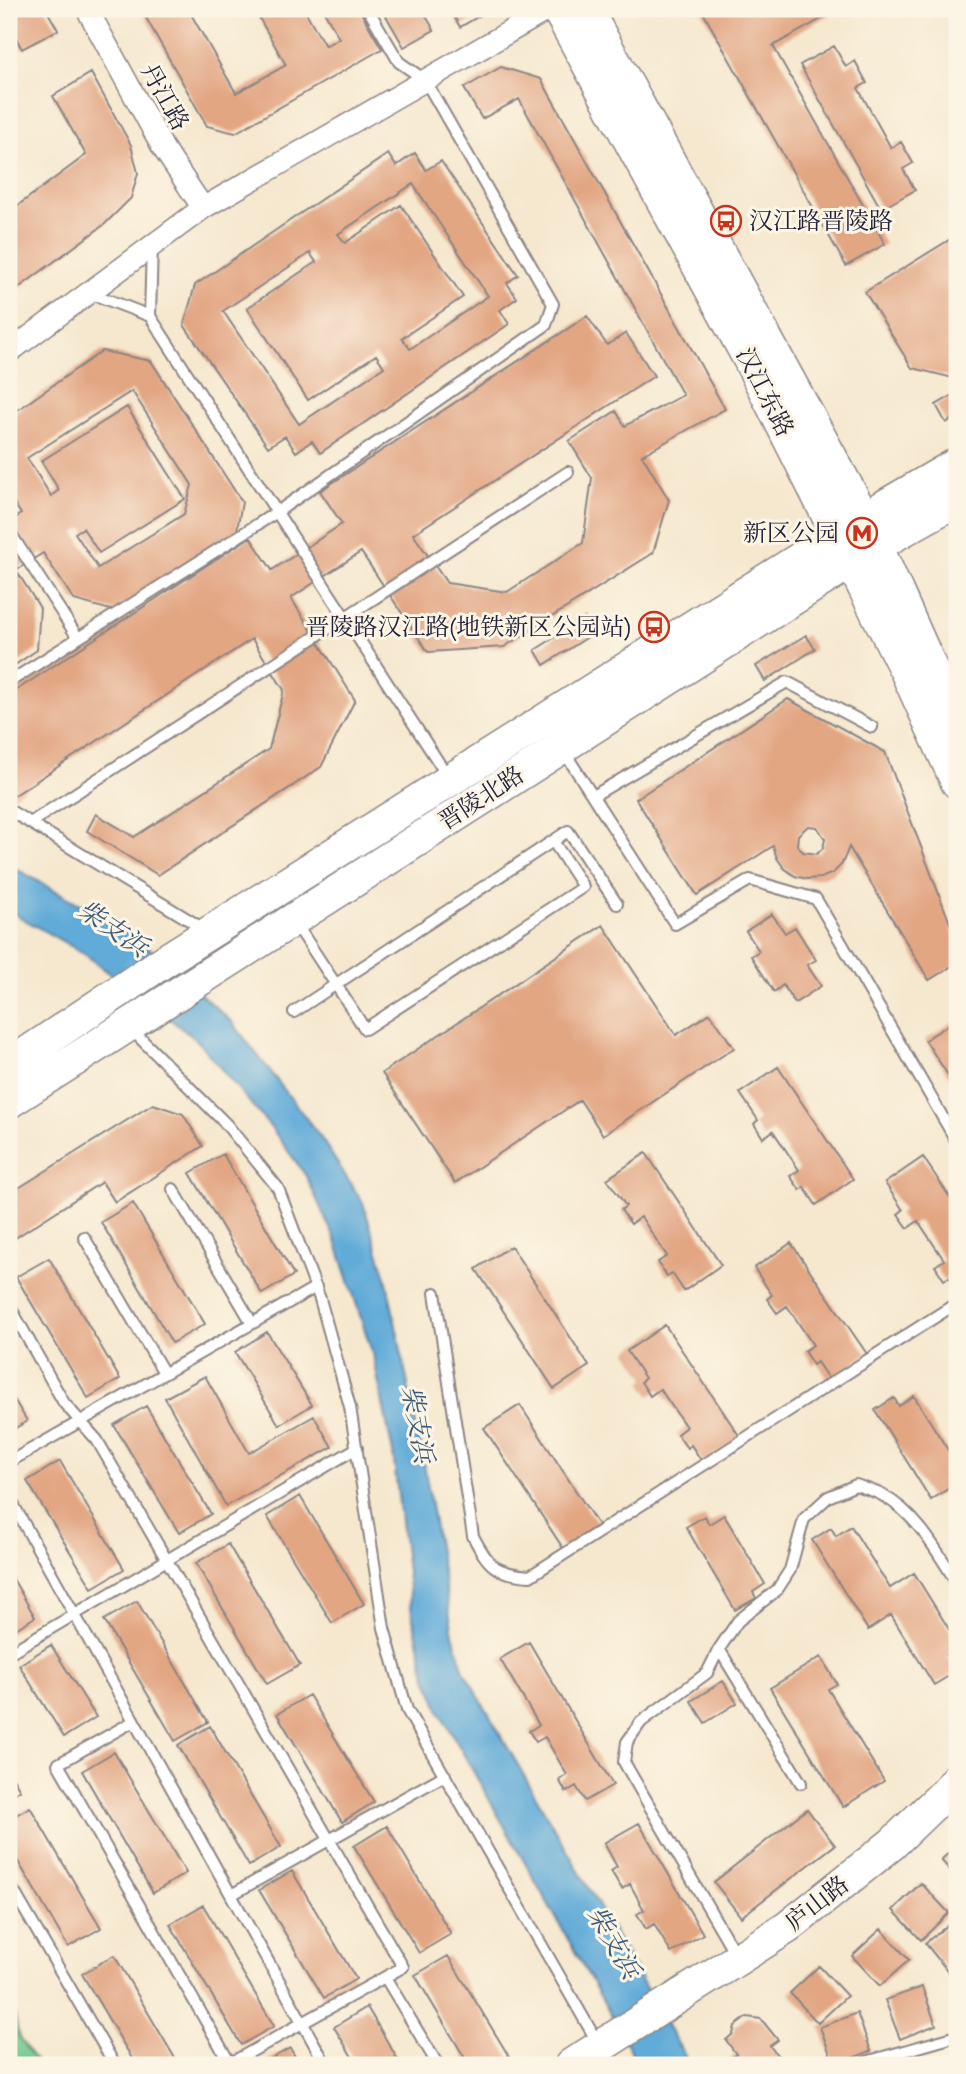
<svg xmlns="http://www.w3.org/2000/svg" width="966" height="2074" viewBox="0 0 966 2074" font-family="'IM FELL Great Primer','Noto Serif SC',serif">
<rect width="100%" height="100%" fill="#fcf5e5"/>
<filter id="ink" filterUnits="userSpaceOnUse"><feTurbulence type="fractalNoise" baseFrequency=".0143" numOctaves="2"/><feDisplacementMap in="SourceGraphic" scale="14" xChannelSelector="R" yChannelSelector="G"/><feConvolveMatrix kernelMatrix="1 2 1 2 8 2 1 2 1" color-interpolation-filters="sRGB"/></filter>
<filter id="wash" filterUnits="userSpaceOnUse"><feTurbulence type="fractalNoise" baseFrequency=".00686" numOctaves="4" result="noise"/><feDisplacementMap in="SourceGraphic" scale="28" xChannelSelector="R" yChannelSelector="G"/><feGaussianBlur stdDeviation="1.57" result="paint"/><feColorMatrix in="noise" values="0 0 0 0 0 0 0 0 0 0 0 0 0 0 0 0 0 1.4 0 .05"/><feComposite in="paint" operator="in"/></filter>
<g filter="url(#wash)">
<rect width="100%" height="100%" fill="#f6e8cf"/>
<path fill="#71c98e" stroke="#4a7664" stroke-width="2" d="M 9,2006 L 15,2016 L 19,2038 L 35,2060 L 28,2065 L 9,2065 Z"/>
<path fill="#60abd8" stroke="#41668a" stroke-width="2" d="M 9,865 L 132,933 L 232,1022 L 319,1135 L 363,1203 L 386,1277 L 423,1458 L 453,1634 L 464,1671 L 690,2065 L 639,2065 L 441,1714 L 426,1675 L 412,1614 L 393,1453 L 373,1355 L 336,1241 L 306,1176 L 273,1130 L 196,1039 L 83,953 L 9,911 Z"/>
<g id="blocks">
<path fill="#e2a683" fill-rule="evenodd" d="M 9,9 L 46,9 L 58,30 L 22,49 L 9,26 Z
M 141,9 L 188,9 L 236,93 L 286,65 L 254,9 L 304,9 L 325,46 L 339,38 L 323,9 L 359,9 L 382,49 L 235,133 L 207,126 Z
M 382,9 L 422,9 L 434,30 L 404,47 Z
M 450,9 L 491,9 L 460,27 Z
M 701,9 L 839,9 L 773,46 L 885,244 L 846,266 Z
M 834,46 L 846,67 L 855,61 L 867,83 L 858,88 L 891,148 L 901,142 L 913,163 L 903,169 L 915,190 L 881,209 L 800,65 Z
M 501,67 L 541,79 L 725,409 L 642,455 L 669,500 L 653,553 L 504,647 L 428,652 L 361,552 L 291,598 L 355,700 L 321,767 L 158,875 L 87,831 L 96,814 L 134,837 L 269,749 L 284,690 L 252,639 L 12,797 L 9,792 L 9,695 L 250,537 L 272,570 L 342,524 L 320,491 L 587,316 L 607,345 L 626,333 L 654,376 L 413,534 L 447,583 L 507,592 L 583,543 L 592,478 L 569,441 L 616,411 L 625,426 L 683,395 L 519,99 L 482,119 L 464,88 Z
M 91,73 L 131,145 L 138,173 L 131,198 L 105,224 L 9,295 L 9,212 L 86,155 L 53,96 Z
M 415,153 L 426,170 L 441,161 L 518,275 L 507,283 L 517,298 L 500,310 L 509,324 L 320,453 L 312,441 L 296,452 L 285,436 L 268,447 L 184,325 L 195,285 L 388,154 L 396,166 ZM 413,184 L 488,296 L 410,349 L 402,338 L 463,297 L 401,205 L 345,243 L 338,234 ZM 310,253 L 316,262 L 247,308 L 308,400 L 376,355 L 384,367 L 299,424 L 223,311 Z
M 957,235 L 957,376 L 953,378 L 912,368 L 865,292 Z
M 102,351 L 151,361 L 242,502 L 236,536 L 114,611 L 74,600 L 43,553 L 16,570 L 40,608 L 37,650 L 9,669 L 9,629 L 12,627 L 9,622 L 9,522 L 21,514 L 9,495 L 9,416 ZM 132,391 L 192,485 L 184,514 L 98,568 L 75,533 L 83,528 L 99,553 L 185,499 L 127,407 L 41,461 L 59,490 L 51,496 L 27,458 Z
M 957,393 L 957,417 L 946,423 L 936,405 Z
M 585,618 L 594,633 L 544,665 L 535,650 Z
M 806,635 L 815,649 L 765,681 L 756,666 Z
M 788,699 L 885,752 L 957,942 L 957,963 L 929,980 L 849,847 L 842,864 L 833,873 L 821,878 L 807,879 L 795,876 L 784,868 L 777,858 L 773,846 L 697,895 L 636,799 ZM 808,826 L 817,827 L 825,839 L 823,848 L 817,854 L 803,852 L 797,845 L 798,835 Z
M 772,914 L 785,933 L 795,927 L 816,960 L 807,965 L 821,986 L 795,1003 L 783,985 L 774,992 L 751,956 L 759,951 L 746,931 Z
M 603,925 L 676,1035 L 710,1013 L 734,1048 L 603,1135 L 580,1100 L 455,1183 L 382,1073 Z
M 956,1020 L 957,1022 L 957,1089 L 925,1040 Z
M 778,1067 L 853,1179 L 816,1205 L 804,1187 L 800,1190 L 790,1176 L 799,1170 L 773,1131 L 763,1138 L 754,1124 L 758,1120 L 740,1093 Z
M 153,1104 L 183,1114 L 203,1146 L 115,1202 L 102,1182 L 9,1242 L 9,1194 Z
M 646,1153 L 721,1265 L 684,1291 L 672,1273 L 667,1276 L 658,1262 L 667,1256 L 641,1217 L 631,1224 L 621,1210 L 626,1206 L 607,1179 Z
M 223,1154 L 294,1275 L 262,1294 L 190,1173 Z
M 923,1157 L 957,1208 L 957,1289 L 949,1277 L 944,1280 L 935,1266 L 944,1260 L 918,1221 L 908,1228 L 898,1214 L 903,1210 L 885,1183 Z
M 133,1203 L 205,1324 L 172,1343 L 101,1222 Z
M 791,1243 L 867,1354 L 829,1380 L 817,1362 L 813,1365 L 804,1351 L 813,1345 L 787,1306 L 777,1313 L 767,1299 L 772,1295 L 754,1268 Z
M 511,1246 L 589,1366 L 554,1389 L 476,1269 Z
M 49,1258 L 120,1379 L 88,1398 L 16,1277 Z
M 665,1325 L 740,1437 L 703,1463 L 691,1445 L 687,1448 L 677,1434 L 686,1427 L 660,1389 L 650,1396 L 641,1382 L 645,1378 L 627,1351 Z
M 267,1332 L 312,1405 L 279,1425 L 235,1352 Z
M 205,1376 L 249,1453 L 314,1416 L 332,1447 L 226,1506 L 165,1398 Z
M 9,1391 L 27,1421 L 9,1432 Z
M 914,1396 L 953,1458 L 957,1455 L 957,1490 L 954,1485 L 931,1500 L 875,1410 L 894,1398 L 899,1406 Z
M 520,1405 L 598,1525 L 563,1548 L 484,1428 Z
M 146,1406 L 211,1514 L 179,1533 L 114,1425 Z
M 60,1461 L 124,1569 L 92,1588 L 27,1481 Z
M 300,1496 L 364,1604 L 332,1623 L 267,1516 Z
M 724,1515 L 765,1584 L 753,1592 L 756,1598 L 735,1610 L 686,1527 L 705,1516 L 709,1524 Z
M 851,1526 L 890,1588 L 914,1573 L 957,1642 L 957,1650 L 947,1656 L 957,1671 L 934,1685 L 891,1615 L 868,1630 L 812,1540 L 831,1528 L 836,1536 Z
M 228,1544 L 300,1665 L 267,1684 L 196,1563 Z
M 9,1572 L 35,1617 L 9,1633 Z
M 137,1601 L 208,1722 L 175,1741 L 104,1620 Z
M 529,1642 L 613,1785 L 585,1801 L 576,1786 L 566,1792 L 559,1780 L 567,1775 L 545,1737 L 536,1742 L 529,1731 L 539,1725 L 500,1659 Z
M 51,1645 L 96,1717 L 64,1737 L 19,1665 Z
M 821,1657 L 837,1684 L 828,1689 L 884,1781 L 843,1807 L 770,1688 Z
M 723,1681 L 737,1703 L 705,1723 L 691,1701 Z
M 309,1695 L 374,1802 L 342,1822 L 277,1714 Z
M 210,1726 L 281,1847 L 249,1866 L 178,1745 Z
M 114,1752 L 186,1873 L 153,1893 L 82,1771 Z
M 9,1771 L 20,1790 L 9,1797 Z
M 30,1807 L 101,1928 L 68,1947 L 9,1846 L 9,1819 Z
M 807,1809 L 835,1845 L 741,1917 L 714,1882 Z
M 639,1823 L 703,1934 L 671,1953 L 654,1924 L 646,1929 L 637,1914 L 644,1910 L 630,1884 L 622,1889 L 611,1871 L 617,1867 L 604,1843 Z
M 387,1826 L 451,1934 L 419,1953 L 354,1846 Z
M 957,1845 L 957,1878 L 941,1860 Z
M 292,1871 L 356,1979 L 324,1998 L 259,1890 Z
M 921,1883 L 949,1913 L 921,1940 L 893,1910 Z
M 203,1905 L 274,2026 L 241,2045 L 170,1924 Z
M 957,1918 L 957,1970 L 951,1975 L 925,1943 Z
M 881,1929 L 909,1960 L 880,1986 L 852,1956 Z
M 114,1955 L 179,2065 L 136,2065 L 82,1974 Z
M 448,1956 L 513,2063 L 509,2065 L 469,2065 L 415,1975 Z
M 819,1966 L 847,1996 L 818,2023 L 790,1993 Z
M 922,1987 L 936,2025 L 900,2039 L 885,2000 Z
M 367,2007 L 401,2065 L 357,2065 L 334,2027 Z
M 857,2013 L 871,2051 L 834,2065 L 820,2027 Z
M 747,2017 L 761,2019 L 778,2040 L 770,2046 L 785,2065 L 732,2065 L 728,2061 L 736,2054 L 726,2040 L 733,2034 L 735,2026 Z
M 290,2048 L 300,2065 L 260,2065 Z"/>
</g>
</g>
<g filter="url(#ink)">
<use href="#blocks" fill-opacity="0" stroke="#8c8585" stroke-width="2"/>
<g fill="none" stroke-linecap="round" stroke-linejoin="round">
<g stroke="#8c8585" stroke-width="14">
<path id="lane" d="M 152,245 L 150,316 L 448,777
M 90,293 L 150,316
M 9,531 L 78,638
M 9,682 L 277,512 L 546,325 L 553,304 L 425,80 L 399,62 L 368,9
M 563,750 L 675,924 L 750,880 L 816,899 L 957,1142
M 593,796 L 787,682 L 872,727
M 9,810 L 207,931
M 30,823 L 568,472
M 294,921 L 365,1029 L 583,887 L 553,841
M 294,1012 L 568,831 L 617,904
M 131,1029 L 226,1124 L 278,1188 L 320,1299 L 350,1407 L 384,1628 L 407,1710 L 599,2045
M 173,1189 L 252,1323
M 84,1237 L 164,1373
M 435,1293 L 473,1536 C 489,1567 495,1573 530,1576 L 957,1303
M 9,1305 L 64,1403 L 97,1440 L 403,1967 L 227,2065
M 9,1462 L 316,1287
M 9,1497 L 326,2065
M 719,1649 L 801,1783
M 9,1653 L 357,1448
M 134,1721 L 58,1764 L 231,2065
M 9,1883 L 115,2065
M 231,1895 L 445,1775
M 737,1957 L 624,1762 L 627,1742 L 641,1722 L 707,1673 L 719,1649 L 738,1621 L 777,1590 L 790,1570 L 804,1519 L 828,1497 L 856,1485 C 864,1488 874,1491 882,1495 C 916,1513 937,1551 957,1583
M 385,1977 L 438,2065
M 863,2065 L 866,2062 L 957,2036"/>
</g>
<g stroke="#8c8585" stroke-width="24">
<path id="street" d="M 87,9 L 163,148 L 203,208
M 9,352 L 203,208 L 549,9"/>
</g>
<g stroke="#8c8585" stroke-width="35">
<path id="secondary" d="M 558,9 L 748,357 L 907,673 L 957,782
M 586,9 L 864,518 L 957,726
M 9,1065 L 166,960 L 864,518 L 957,464
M 9,1102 L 877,545 L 957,500
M 571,2065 L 788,1927 L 892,1844 L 946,1792 L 957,1778"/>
</g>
<use href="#lane" stroke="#fff" stroke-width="10"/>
<use href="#street" stroke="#fff" stroke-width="21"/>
<use href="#secondary" stroke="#fff" stroke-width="32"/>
</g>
</g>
<defs>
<g id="bus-ring" transform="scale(1.575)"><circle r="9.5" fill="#fcf5e5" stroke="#c8321e" stroke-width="1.5"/><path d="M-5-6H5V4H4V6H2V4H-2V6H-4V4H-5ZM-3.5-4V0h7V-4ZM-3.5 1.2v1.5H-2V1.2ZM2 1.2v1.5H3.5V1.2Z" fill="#c8321e"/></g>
<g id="metro-ring" transform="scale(1.575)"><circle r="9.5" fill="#fcf5e5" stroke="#c8321e" stroke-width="1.5"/><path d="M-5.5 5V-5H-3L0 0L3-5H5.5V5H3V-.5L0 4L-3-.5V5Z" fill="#c8321e"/></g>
</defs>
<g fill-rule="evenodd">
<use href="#bus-ring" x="726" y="221"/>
<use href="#metro-ring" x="862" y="533"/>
<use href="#bus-ring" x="654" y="627"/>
</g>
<g text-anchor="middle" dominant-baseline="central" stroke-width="6" stroke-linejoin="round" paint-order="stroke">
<g font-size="24" fill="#22223b" stroke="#fcf5e5">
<text transform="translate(165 97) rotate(61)">丹江路</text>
<text transform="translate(765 392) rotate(63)">汉江东路</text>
<text transform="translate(481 798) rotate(-33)">晋陵北路</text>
<text transform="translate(817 1903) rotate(-38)">庐山路</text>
</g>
<g font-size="24" fill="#22223b" stroke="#fcf5e5" text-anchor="end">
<text x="749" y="221" text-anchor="start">汉江路晋陵路</text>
<text x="839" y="533">新区公园</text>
<text x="631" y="627">晋陵路汉江路(地铁新区公园站)</text>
</g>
<g font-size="26" font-style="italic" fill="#3b597a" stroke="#fcf5e5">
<text transform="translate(113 928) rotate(34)">柴支浜</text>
<text transform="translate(418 1424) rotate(80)">柴支浜</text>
<text transform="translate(614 1942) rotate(60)">柴支浜</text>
</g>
</g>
<rect width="966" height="2074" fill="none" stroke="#fcf5e5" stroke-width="35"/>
</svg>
